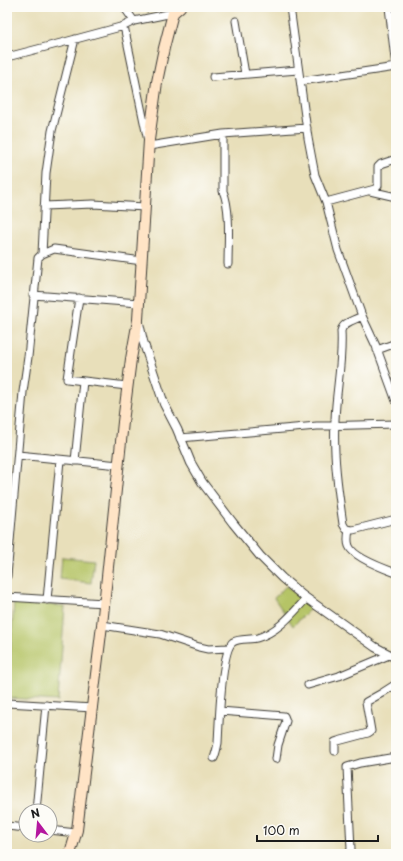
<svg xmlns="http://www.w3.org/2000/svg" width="403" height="861" viewBox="0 0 403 861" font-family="'Playpen Sans',sans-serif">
<rect width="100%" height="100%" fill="#fdfcf7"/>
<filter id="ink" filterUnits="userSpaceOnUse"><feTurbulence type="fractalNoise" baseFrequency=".025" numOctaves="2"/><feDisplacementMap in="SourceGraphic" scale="8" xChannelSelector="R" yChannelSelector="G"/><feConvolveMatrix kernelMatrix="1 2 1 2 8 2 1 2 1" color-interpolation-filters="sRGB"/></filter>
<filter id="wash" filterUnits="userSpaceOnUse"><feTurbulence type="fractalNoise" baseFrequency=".012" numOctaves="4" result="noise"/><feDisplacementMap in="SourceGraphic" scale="16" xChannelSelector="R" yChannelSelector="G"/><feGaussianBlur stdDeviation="0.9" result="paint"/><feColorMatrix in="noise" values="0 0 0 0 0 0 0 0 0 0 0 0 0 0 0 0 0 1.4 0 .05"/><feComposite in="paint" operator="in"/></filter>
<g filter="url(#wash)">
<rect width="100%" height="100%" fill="#e8dfba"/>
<path fill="#b5c466" stroke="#687041" d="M 62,557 L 94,560 L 91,583 L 60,579 Z
M 286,586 L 312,607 L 293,626 L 274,598 Z
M 14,602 L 65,606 L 58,701 L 7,698 Z"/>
</g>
<g filter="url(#ink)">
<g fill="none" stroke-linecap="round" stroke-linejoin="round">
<g stroke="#3b3934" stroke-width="9">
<path id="minor" d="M 124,7 L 134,21
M 290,7 L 308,138 L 315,175 L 326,202 L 338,250 L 362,316 L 376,346 L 396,401
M 389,7 L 396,68
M 236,21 L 245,74
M 124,26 L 149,146 L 223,134 L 307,128
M 7,57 L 61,43 L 124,26 L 134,21 L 173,13
M 213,77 L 298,70
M 301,81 L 396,67
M 223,134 L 223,191 C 231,210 228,243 228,264
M 370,191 L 396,197
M 326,202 L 375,189 L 378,186 L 378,167 L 381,164 L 396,159
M 44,206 L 93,204 L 145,207
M 42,254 L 46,173 L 52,131 L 75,39
M 33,295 L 139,303
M 79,298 L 67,379 L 127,386
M 362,316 C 355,320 343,322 341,331 C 343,361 336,390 335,420 C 333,454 338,490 343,524 L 346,529 L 353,530 L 396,519
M 377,350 L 396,343
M 180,438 L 317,426 L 396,424
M 18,455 L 119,465
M 75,461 L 83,381
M 349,530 C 348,535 347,541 349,546 C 353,557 385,569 396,573
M 7,576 L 23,392 L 28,357 L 38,258 L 42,254 L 54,249 L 142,261
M 7,597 L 104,603
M 47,600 L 60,460
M 102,625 L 160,634 L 199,647 L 208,649 L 228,648
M 308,685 L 339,676 L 389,655
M 7,703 L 93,708
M 220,711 L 284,716 L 286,721 L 278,745 L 276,759
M 335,751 L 335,742 L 338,741 L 368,733 L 371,731 L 366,702 L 382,693 L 396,684
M 214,758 C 216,753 217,748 218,743 C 219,726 221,650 233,642 C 240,638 250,640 257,638 C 278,632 292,614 306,599
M 36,811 L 46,705
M 7,826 L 26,828
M 50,830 L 76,833
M 349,854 L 351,849 L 347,767 L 360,763 L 396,757"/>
</g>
<g stroke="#3b3934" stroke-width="10">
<path id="tertiary" d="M 139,323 L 143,341 L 164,404 L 177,429 L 191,463 L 202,482 L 233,523 L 260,556 L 282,578 L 302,595 L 375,647 L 396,658"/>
</g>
<g stroke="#3b3934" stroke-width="12">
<path id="secondary" d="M 70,854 L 77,830 L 102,625 L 123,422 L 131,359 L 138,320 L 149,140 L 157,82 L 164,48 L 173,13 L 180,7"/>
</g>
<use href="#minor" stroke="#fff" stroke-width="7"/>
<use href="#tertiary" stroke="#fff" stroke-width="8"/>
<use href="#secondary" stroke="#ffe4c6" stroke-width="10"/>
</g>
</g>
<rect width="403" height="861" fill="none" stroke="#fdfcf7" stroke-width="24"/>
<g transform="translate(38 823) rotate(344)"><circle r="19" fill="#fdfcf7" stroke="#a3a29f"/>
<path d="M0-3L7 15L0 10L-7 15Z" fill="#b5179e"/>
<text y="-6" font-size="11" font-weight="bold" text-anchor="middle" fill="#1c1c1c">N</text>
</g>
<path d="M257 835v6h121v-6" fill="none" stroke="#1c1c1c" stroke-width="2"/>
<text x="263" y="835" font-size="12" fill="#1c1c1c" stroke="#fdfcf7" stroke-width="3" paint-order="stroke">100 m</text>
</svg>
